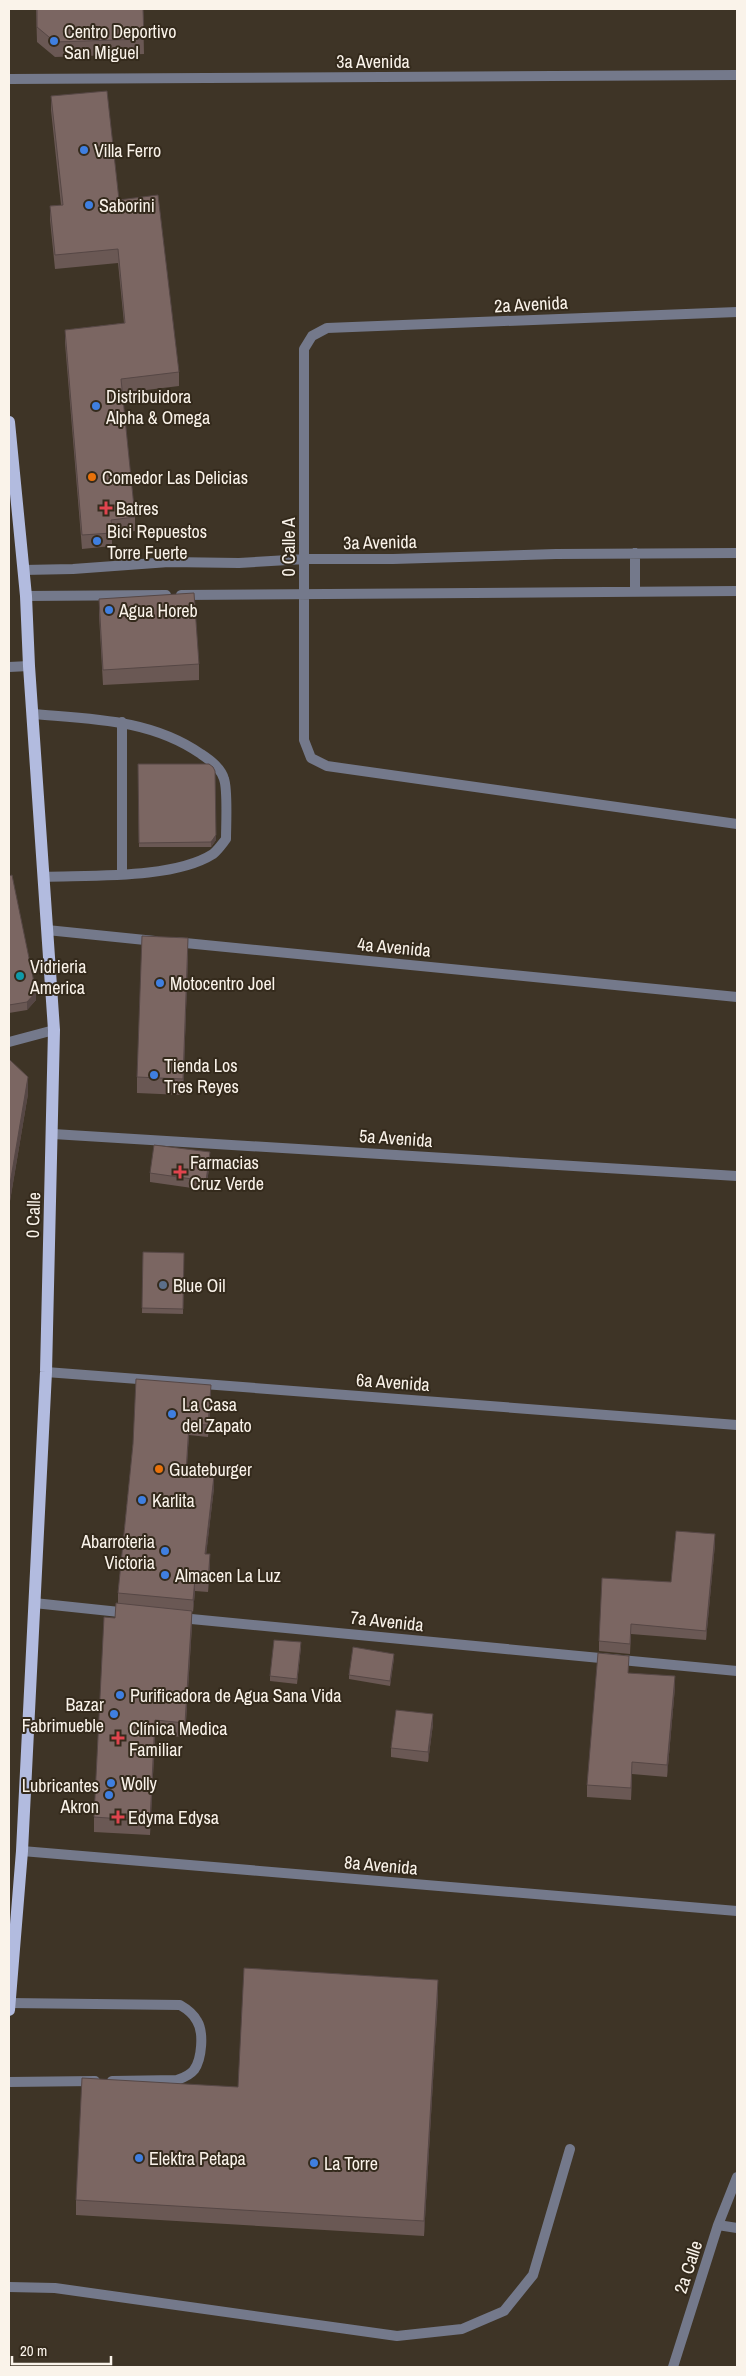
<svg xmlns="http://www.w3.org/2000/svg" width="746" height="2376" viewBox="0 0 746 2376" font-family="'Archivo Narrow',sans-serif">
<rect width="100%" height="100%" fill="#3e3426"/>
<g fill="none" stroke-linecap="round" stroke-linejoin="round">
<path stroke="#74798b" stroke-width="10" d="M 9,667 L 29,666
M 33,714 C 91,719 151,719 201,754 C 210,760 221,768 224,779 C 228,790 226,826 226,839 C 222,844 218,850 213,854 C 174,879 91,875 44,877
M 122,722 L 122,873
M 9,2003 L 180,2005 C 187,2009 193,2013 197,2021 C 204,2032 202,2059 194,2070 C 190,2075 183,2078 177,2080 L 112,2081
M 9,2082 L 95,2081
M 9,2287 L 55,2288 L 397,2336 L 462,2329 L 504,2311 L 533,2275 L 570,2149"/>
<path stroke="#74798b" stroke-width="10" d="M 9,79 L 737,75
M 737,312 L 327,328 L 312,336 L 304,349 L 304,740 L 311,758 L 327,766 L 737,824
M 23,570 L 73,569 L 169,562 L 239,563 L 305,559 L 393,559 L 556,554 L 737,553
M 635,591 L 635,553
M 181,595 L 737,591
M 26,596 L 166,595
M 47,930 L 155,941
M 175,942 L 737,997
M 9,1042 L 54,1030
M 53,1134 L 737,1176
M 46,1372 L 737,1425
M 34,1603 L 129,1613
M 181,1618 L 737,1671
M 22,1851 L 737,1911
M 718,2225 L 737,2228
M 673,2367 L 718,2225 L 737,2177"/>
<path stroke="#b2bbdf" stroke-width="12" d="M 9,422 L 26,596 L 29,666 L 54,1030 L 46,1372 L 22,1851 L 9,2010"/>
</g>
<path fill="#6a5854" d="M 36,9 L 143,9 L 144,54 L 55,57 L 37,42 Z
M 51,96 L 119,200 L 179,372 L 179,386 L 122,393 L 135,517 L 135,531 L 112,533 L 112,546 L 82,549 L 65,343 L 65,330 L 124,323 L 118,263 L 55,269 L 50,220 L 50,206 L 61,205 L 51,110 Z
M 99,599 L 199,664 L 199,680 L 103,685 L 99,615 Z
M 138,764 L 216,840 L 211,847 L 139,847 Z
M 9,876 L 36,1000 L 27,1010 L 9,1013 Z
M 188,954 L 183,1095 L 137,1093 L 137,1077 Z
M 9,1061 L 28,1094 L 10,1201 L 9,1201 Z
M 210,1161 L 206,1190 L 150,1182 L 150,1173 Z
M 143,1252 L 184,1253 L 183,1314 L 142,1313 Z
M 211,1397 L 208,1437 L 189,1435 L 186,1472 L 214,1488 L 206,1554 L 210,1566 L 208,1592 L 195,1591 L 193,1612 L 192,1611 L 192,1625 L 185,1737 L 155,1735 L 150,1835 L 94,1832 L 94,1817 L 115,1618 L 118,1603 L 118,1593 L 133,1444 Z
M 715,1544 L 706,1640 L 631,1634 L 630,1654 L 599,1651 L 599,1641 L 671,1582 Z
M 301,1647 L 297,1684 L 270,1681 L 270,1676 Z
M 394,1658 L 390,1686 L 349,1679 L 349,1675 Z
M 629,1673 L 675,1687 L 667,1777 L 632,1774 L 631,1800 L 587,1797 L 587,1785 Z
M 433,1724 L 428,1762 L 391,1757 L 391,1748 Z
M 438,1995 L 424,2236 L 76,2215 L 76,2200 L 238,2087 Z"/>
<path fill="#564745" d="M 216,835 L 216,840 L 211,847 L 211,842 Z
M 188,938 L 188,954 L 183,1095 L 183,1079 Z
M 36,992 L 36,1000 L 27,1010 L 27,1002 Z
M 28,1077 L 28,1094 L 10,1201 L 10,1184 Z
M 210,1152 L 210,1161 L 206,1190 L 206,1181 Z
M 211,1385 L 211,1397 L 208,1437 L 208,1425 Z
M 189,1424 L 189,1435 L 186,1484 L 186,1472 Z
M 214,1476 L 214,1488 L 205,1565 L 205,1554 Z
M 715,1534 L 715,1544 L 706,1640 L 706,1631 Z
M 210,1554 L 210,1566 L 208,1592 L 208,1581 Z
M 195,1579 L 195,1591 L 193,1612 L 193,1600 Z
M 192,1611 L 192,1625 L 185,1737 L 185,1723 Z
M 394,1654 L 394,1658 L 390,1686 L 390,1681 Z
M 675,1676 L 675,1687 L 667,1777 L 667,1765 Z
M 433,1714 L 433,1724 L 428,1762 L 428,1752 Z
M 155,1720 L 155,1735 L 150,1835 L 150,1821 Z
M 632,1762 L 632,1774 L 631,1800 L 631,1788 Z
M 438,1980 L 438,1995 L 424,2236 L 424,2221 Z"/>
<path fill="#7b6662" stroke="#564745" d="M 37,9 L 143,9 L 144,39 L 55,42 L 37,27 Z
M 107,91 L 119,200 L 158,195 L 179,372 L 121,379 L 135,517 L 111,520 L 112,533 L 82,535 L 65,330 L 125,323 L 118,249 L 55,255 L 50,206 L 63,205 L 51,96 Z
M 194,593 L 199,664 L 103,670 L 99,599 Z
M 138,764 L 209,764 L 213,767 L 215,771 L 216,835 L 211,842 L 139,843 Z
M 12,875 L 36,992 L 27,1002 L 9,1005 L 9,876 Z
M 142,936 L 188,938 L 183,1079 L 137,1077 Z
M 10,1060 L 28,1077 L 10,1184 L 9,1184 L 9,1061 Z
M 154,1145 L 210,1152 L 206,1181 L 150,1173 Z
M 143,1252 L 184,1253 L 183,1309 L 142,1308 Z
M 136,1379 L 211,1385 L 208,1425 L 189,1424 L 186,1472 L 214,1476 L 205,1554 L 210,1554 L 208,1581 L 195,1579 L 193,1600 L 118,1593 L 133,1444 Z
M 676,1531 L 715,1534 L 706,1631 L 631,1624 L 630,1644 L 599,1641 L 602,1578 L 671,1582 Z
M 116,1603 L 192,1611 L 185,1723 L 155,1720 L 150,1821 L 94,1817 L 104,1617 L 115,1618 Z
M 274,1640 L 301,1642 L 297,1679 L 270,1676 Z
M 353,1647 L 394,1654 L 390,1681 L 349,1675 Z
M 598,1653 L 629,1656 L 628,1673 L 675,1676 L 667,1765 L 632,1762 L 631,1788 L 587,1785 Z
M 396,1710 L 433,1714 L 428,1752 L 391,1748 Z
M 244,1968 L 438,1980 L 424,2221 L 76,2200 L 82,2078 L 238,2087 Z"/>
<g fill="#3f7fe0" stroke="#342a1c" stroke-width="2">
<circle cx="54" cy="41" r="5"/>
<circle cx="84" cy="150" r="5"/>
<circle cx="89" cy="205" r="5"/>
<circle cx="96" cy="406" r="5"/>
<circle cx="97" cy="541" r="5"/>
<circle cx="109" cy="610" r="5"/>
<circle cx="160" cy="983" r="5"/>
<circle cx="154" cy="1075" r="5"/>
<circle cx="172" cy="1414" r="5"/>
<circle cx="142" cy="1500" r="5"/>
<circle cx="165" cy="1551" r="5"/>
<circle cx="165" cy="1575" r="5"/>
<circle cx="120" cy="1695" r="5"/>
<circle cx="114" cy="1714" r="5"/>
<circle cx="111" cy="1783" r="5"/>
<circle cx="109" cy="1795" r="5"/>
<circle cx="139" cy="2158" r="5"/>
<circle cx="314" cy="2163" r="5"/>
</g>
<g fill="#e8710a" stroke="#342a1c" stroke-width="2">
<circle cx="92" cy="477" r="5"/>
<circle cx="159" cy="1469" r="5"/>
</g>
<g fill="#e0444e" stroke="#342a1c" stroke-width="2">
<path d="M103.5 500.5h5v5h5v5h-5v5h-5v-5h-5v-5h5z"/>
<path d="M177.5 1164.5h5v5h5v5h-5v5h-5v-5h-5v-5h5z"/>
<path d="M115.5 1730.5h5v5h5v5h-5v5h-5v-5h-5v-5h5z"/>
<path d="M115.5 1809.5h5v5h5v5h-5v5h-5v-5h-5v-5h5z"/>
</g>
<circle fill="#0f9aa8" stroke="#342a1c" stroke-width="2" cx="20" cy="976" r="5"/>
<circle fill="#5c6f8a" stroke="#342a1c" stroke-width="2" cx="163" cy="1285" r="5"/>
<g text-anchor="middle" dominant-baseline="central" stroke-width="4" stroke-linejoin="round" paint-order="stroke">
<g font-size="18" fill="#faf3ea" stroke="#342a1c" text-anchor="start">
<text x="64" y="31">Centro Deportivo<tspan x="64" dy="21">San Miguel</tspan></text>
<text x="94" y="150">Villa Ferro</text>
<text x="99" y="205">Saborini</text>
<text x="106" y="396">Distribuidora<tspan x="106" dy="21">Alpha &amp; Omega</tspan></text>
<text x="102" y="477">Comedor Las Delicias</text>
<text x="116" y="508">Batres</text>
<text x="107" y="531">Bici Repuestos<tspan x="107" dy="21">Torre Fuerte</tspan></text>
<text x="119" y="610">Agua Horeb</text>
<text x="30" y="966">Vidrieria<tspan x="30" dy="21">America</tspan></text>
<text x="170" y="983">Motocentro Joel</text>
<text x="164" y="1065">Tienda Los<tspan x="164" dy="21">Tres Reyes</tspan></text>
<text x="190" y="1162">Farmacias<tspan x="190" dy="21">Cruz Verde</tspan></text>
<text x="173" y="1285">Blue Oil</text>
<text x="182" y="1404">La Casa<tspan x="182" dy="21">del Zapato</tspan></text>
<text x="169" y="1469">Guateburger</text>
<text x="152" y="1500">Karlita</text>
<text x="155" y="1541" text-anchor="end">Abarroteria<tspan x="155" dy="21">Victoria</tspan></text>
<text x="175" y="1575">Almacen La Luz</text>
<text x="130" y="1695">Purificadora de Agua Sana Vida</text>
<text x="104" y="1704" text-anchor="end">Bazar<tspan x="104" dy="21">Fabrimueble</tspan></text>
<text x="129" y="1728">Clínica Medica<tspan x="129" dy="21">Familiar</tspan></text>
<text x="121" y="1783">Wolly</text>
<text x="99" y="1785" text-anchor="end">Lubricantes<tspan x="99" dy="21">Akron</tspan></text>
<text x="128" y="1817">Edyma Edysa</text>
<text x="149" y="2158">Elektra Petapa</text>
<text x="324" y="2163">La Torre</text>
</g>
<g font-size="18" fill="#faf3ea" stroke="#342a1c">
<text x="373" y="61">3a Avenida</text>
<text transform="translate(531 304) rotate(-3)">2a Avenida</text>
<text transform="translate(380 542) rotate(-1)">3a Avenida</text>
<text transform="translate(288 547) rotate(-90)">0 Calle A</text>
<text transform="translate(394 947) rotate(5)">4a Avenida</text>
<text transform="translate(396 1138) rotate(4)">5a Avenida</text>
<text transform="translate(33 1215) rotate(-88)">0 Calle</text>
<text transform="translate(393 1382) rotate(4)">6a Avenida</text>
<text transform="translate(387 1621) rotate(6)">7a Avenida</text>
<text transform="translate(381 1865) rotate(5)">8a Avenida</text>
<text transform="translate(688 2267) rotate(-72)">2a Calle</text>
</g>
</g>
<rect width="746" height="2376" fill="none" stroke="#faf3ea" stroke-width="20"/>
<path d="M12 2356v8h99v-8" fill="none" stroke="#faf3ea" stroke-width="2.5"/>
<text x="20" y="2356" font-size="15" fill="#faf3ea" stroke="#342a1c" stroke-width="4" paint-order="stroke">20 m</text>
</svg>
